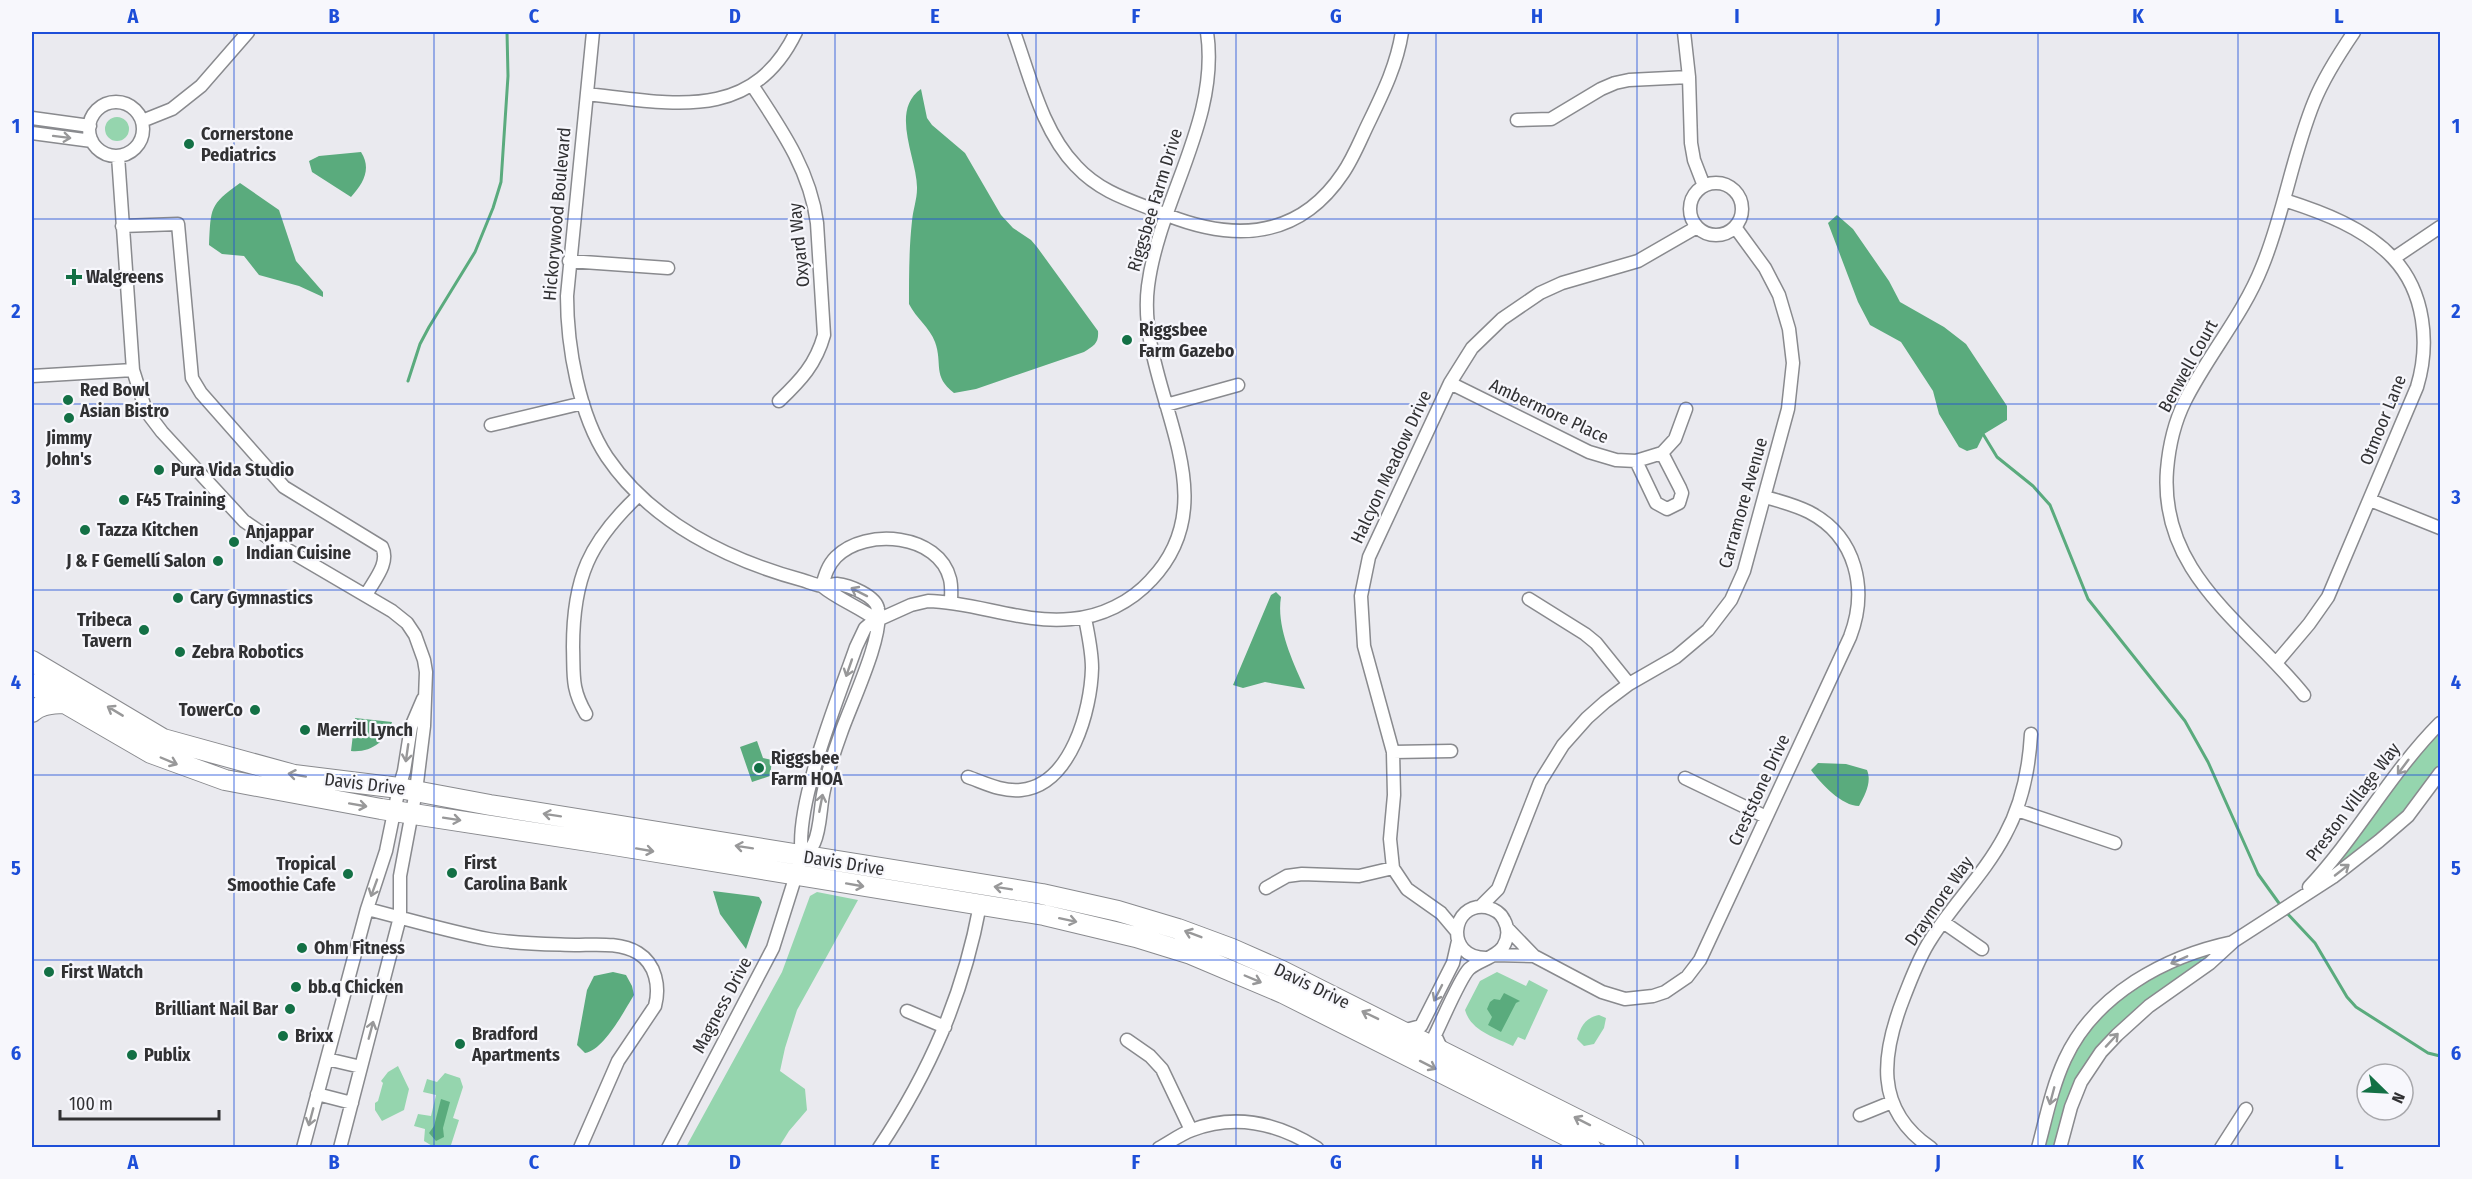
<svg xmlns="http://www.w3.org/2000/svg" width="2472" height="1179" viewBox="0 0 2472 1179" font-family="'Fira Sans Condensed',sans-serif">
<rect width="100%" height="100%" fill="#eaeaef"/>
<path fill="#95d5ae" d="M105 129a12 12 0 1 1 24 0a12 12 0 1 1-24 0Z
M 2440,728 L 2440,767 L 2404,816 L 2309,891 Z
M 817,892 L 858,900 L 797,1010 L 785,1048 L 780,1071 L 805,1089 L 807,1110 L 789,1131 L 779,1147 L 686,1147 L 782,972 L 810,896 Z
M 2208,951 L 2212,954 L 2098,1050 L 2056,1147 L 2043,1148 L 2065,1069 L 2073,1052 L 2099,1017 L 2129,988 Z
M 1497,972 L 1526,986 L 1529,980 L 1548,990 L 1525,1040 L 1518,1037 L 1513,1046 C 1494,1037 1471,1031 1465,1010 L 1480,981 Z
M 1599,1015 L 1606,1018 L 1604,1028 L 1594,1044 L 1584,1046 L 1577,1039 C 1581,1026 1585,1018 1599,1015 Z
M 398,1066 L 409,1089 L 404,1110 L 382,1121 L 375,1110 L 375,1103 L 378,1101 L 383,1083 L 381,1081 L 388,1072 Z
M 445,1073 L 460,1078 L 463,1087 L 453,1118 L 459,1120 L 451,1145 L 434,1147 L 424,1141 L 425,1129 L 414,1126 L 418,1114 L 431,1116 L 436,1095 L 423,1092 L 427,1079 L 437,1082 Z"/>
<path fill="#5aab7d" d="M 921,89 L 927,118 L 932,125 L 965,153 L 1001,215 L 1013,228 L 1031,240 L 1037,247 L 1098,331 C 1099,343 1094,346 1084,352 L 976,389 L 954,393 C 932,376 943,364 935,342 C 930,328 916,318 909,304 C 909,276 909,248 912,221 C 913,210 917,199 917,189 C 918,160 889,111 921,89 Z
M 361,152 C 372,169 363,184 351,197 L 312,172 L 309,161 L 319,156 Z
M 240,183 L 279,210 L 296,261 L 323,292 L 323,297 L 299,286 L 259,275 L 244,256 L 222,254 L 209,245 C 211,208 209,205 240,183 Z
M 1837,215 L 1853,229 L 1889,281 L 1900,302 L 1944,327 L 1966,344 L 2007,406 L 2007,420 L 1984,434 L 1977,448 L 1967,451 L 1959,447 L 1939,414 L 1933,391 L 1901,342 L 1870,325 L 1858,302 L 1828,223 Z
M 1276,592 L 1281,597 C 1276,627 1293,662 1305,689 L 1265,682 L 1243,688 L 1233,685 L 1271,595 Z
M 355,718 L 392,722 C 387,741 371,753 351,751 Z
M 757,741 L 763,758 L 772,760 L 770,776 L 752,782 L 740,747 Z
M 1818,763 L 1846,764 L 1867,770 C 1872,782 1865,795 1859,806 C 1842,806 1821,784 1811,770 Z
M 713,891 L 753,896 L 759,897 L 762,902 L 746,949 L 720,914 Z
M 613,972 L 626,975 L 632,986 L 634,995 C 624,1011 604,1050 585,1053 L 577,1045 L 587,990 L 594,976 Z
M 1504,993 L 1520,1001 L 1516,1003 L 1501,1032 L 1488,1025 L 1492,1017 L 1487,1009 L 1490,1002 L 1494,999 L 1500,1000 Z
M 441,1099 L 450,1102 L 443,1128 L 444,1137 L 436,1141 L 429,1133 L 434,1126 Z"/>
<g fill="none" stroke-linecap="round" stroke-linejoin="round">
<path stroke="#5aab7d" stroke-width="3" d="M 408,381 L 420,344 L 429,327 L 475,252 L 493,208 L 501,182 L 508,76 L 507,32
M 1983,434 L 1997,457 L 2033,486 L 2050,505 L 2088,599 L 2185,721 L 2208,762 L 2258,874 L 2281,906
M 2285,911 L 2315,943 L 2347,997 L 2356,1007 L 2428,1053 L 2440,1056"/>
<g stroke="#898a8e" stroke-width="15">
<path id="minor" d="M 593,32 L 567,296 C 567,346 579,415 607,457 C 651,522 728,560 802,580 C 809,582 817,586 824,586 C 828,586 833,584 837,584 C 849,585 876,596 878,609 C 884,636 851,704 841,733 C 834,752 828,771 824,790 C 820,806 821,828 814,843 C 812,848 806,853 802,856
M 1014,32 C 1030,76 1042,131 1076,166 C 1102,194 1133,201 1167,215 C 1235,242 1299,239 1343,173 C 1354,157 1361,138 1370,120 C 1384,91 1397,64 1402,32
M 1684,32 L 1689,77 L 1691,143 L 1694,160 L 1704,186
M 752,85 C 781,129 810,170 817,223 L 824,335 C 816,364 801,380 779,401
M 587,94 C 670,103 752,124 796,32
M89 129a27 27 0 1 1 54 0a27 27 0 1 1-54 0Z
M 32,118 L 90,126
M 1517,120 L 1551,119 L 1601,89 L 1615,83 L 1629,80 L 1689,77
M 142,121 L 172,109 L 201,86 L 248,32
M 32,133 L 92,141
M 118,156 L 133,370 L 146,411 L 162,432 L 244,521 L 276,543 L 392,611 L 407,623 L 415,635 L 424,660 L 426,672 L 424,726 L 416,791 L 400,876 L 400,917 L 340,1148
M1690 209a26 26 0 1 1 52 0a26 26 0 1 1-52 0Z
M 122,226 L 178,224 L 192,378 L 201,393 L 284,487 L 382,547 C 390,563 374,580 366,595
M 2394,258 L 2440,227
M 569,261 L 668,268
M 32,376 L 133,370
M 1450,383 L 1589,452 L 1616,460 L 1636,461 L 1662,453 L 1675,439 L 1686,409
M 1166,405 L 1238,385
M 491,425 L 583,403
M 1636,461 L 1656,503 L 1667,509 L 1679,503 L 1682,493 L 1680,488 L 1662,453
M 2370,500 L 2440,528
M 822,586 C 825,575 828,565 836,557 C 866,527 939,534 950,579 C 952,587 951,595 951,603
M 822,586 C 839,600 860,607 878,621
M 1529,599 L 1585,634 L 1596,643 L 1629,684
M 2276,663 L 2309,624 L 2328,597 L 2417,387 C 2430,344 2425,292 2393,258 C 2365,228 2322,212 2284,200
M 2304,695 C 2247,624 2159,574 2167,470 C 2169,446 2174,423 2185,401 C 2208,355 2243,315 2262,267 C 2284,214 2292,156 2314,102 C 2324,77 2339,54 2354,32
M 586,714 C 571,688 574,676 573,647 C 573,578 589,542 639,495
M 1393,752 L 1451,751
M 968,777 C 985,783 1002,792 1021,790 C 1071,785 1091,710 1092,668 C 1092,651 1088,634 1085,618
M 1685,778 L 1766,817
M 2017,810 L 2115,843
M 2309,887 C 2357,836 2391,772 2440,723
M 1266,888 L 1287,876 L 1302,874 L 1359,876 L 1393,868
M 1480,907 L 1498,889 L 1540,782 L 1563,745 L 1587,718 L 1605,702 L 1629,684 L 1676,657 L 1708,630 L 1731,600 L 1744,571 L 1788,409 L 1793,363 L 1789,329 L 1779,295 L 1765,268 L 1735,227
M 367,909 C 407,919 447,931 488,939 C 516,944 546,944 575,945 C 595,945 620,942 638,953 C 656,964 660,987 655,1006 L 618,1061 L 580,1148
M 1943,922 L 1982,949
M 1507,928 L 1534,956 L 1602,992 L 1625,999 L 1653,996 L 1665,992 L 1687,977 L 1700,960 L 1850,637 C 1868,590 1857,537 1809,512 C 1795,505 1780,501 1765,497
M 1457,932 L 1441,913 L 1407,889 L 1393,868 L 1390,839 L 1394,795 L 1393,752 L 1364,646 L 1361,596 L 1369,557 L 1450,383 L 1472,348 L 1502,319 L 1540,293 L 1562,283 L 1638,261 L 1697,227
M 1494,955 L 1534,956
M 907,1011 L 945,1027
M 1402,1031 L 1421,1026 L 1453,963 L 1458,941
M 1127,1040 L 1150,1056 L 1162,1069 L 1191,1130
M 1442,1050 L 1435,1035 C 1442,1021 1460,978 1469,969 C 1479,960 1495,958 1503,947 C 1508,939 1509,929 1504,920 C 1501,913 1494,909 1486,907 C 1451,902 1444,958 1486,958
M 327,1059 L 361,1067
M 317,1094 L 352,1103
M 1860,1115 L 1892,1102
M 303,1148 L 367,909 L 386,851 L 399,788 L 404,771 L 411,727 L 423,699
M 668,1148 L 773,948 L 802,856 C 794,805 838,699 856,647 L 865,628 L 871,623 L 911,605 L 928,601 C 976,602 1023,624 1071,619 C 1101,617 1131,602 1151,580 C 1234,493 1135,387 1148,286 C 1159,200 1220,120 1207,32
M 879,1148 C 930,1071 963,996 980,905
M 1159,1148 C 1170,1142 1181,1134 1192,1130 C 1236,1113 1279,1124 1317,1148
M 1931,1148 C 1873,1109 1882,1053 1904,997 C 1912,977 1919,957 1931,939 C 1954,903 1985,873 2005,835 C 2022,804 2029,770 2031,734
M 2038,1148 C 2046,1118 2052,1087 2065,1059 C 2095,994 2166,956 2233,942
M 2060,1148 L 2071,1107 L 2081,1082 L 2101,1052 L 2117,1035 L 2149,1006 L 2210,963 L 2234,941 L 2333,877 L 2379,841 L 2408,816 L 2440,773
M 2221,1148 L 2246,1109"/>
</g>
<g stroke="#898a8e" stroke-width="22">
<path id="primary" d="M 32,661 L 163,739 L 294,775 L 399,788 L 490,805 L 1042,894 L 1118,911 L 1178,929 L 1232,949 L 1282,971 L 1634,1148
M 32,684 L 151,753 L 225,780 L 381,809 L 608,844 L 1044,915 L 1136,937 L 1191,954 L 1283,993 L 1591,1148
M 32,712 C 40,704 51,704 62,703"/>
</g>
<use href="#minor" stroke="#fff" stroke-width="12"/>
<use href="#primary" stroke="#fff" stroke-width="20"/>
</g>
<defs><path id="oneway-shaft" d="M-6 0H5M1.5-3L5.5 0L1.5 3" fill="none" stroke-width="1.6" stroke-linecap="round" stroke-linejoin="round" transform="scale(1.5)"/></defs>
<g stroke="#989899">
<use href="#oneway-shaft" transform="translate(62 137) rotate(7)"/>
<use href="#oneway-shaft" transform="translate(859 592) rotate(-153)"/>
<use href="#oneway-shaft" transform="translate(849 668) rotate(109)"/>
<use href="#oneway-shaft" transform="translate(115 711) rotate(-149)"/>
<use href="#oneway-shaft" transform="translate(407 753) rotate(98)"/>
<use href="#oneway-shaft" transform="translate(169 761) rotate(23)"/>
<use href="#oneway-shaft" transform="translate(2403 767) rotate(127)"/>
<use href="#oneway-shaft" transform="translate(297 775) rotate(-170)"/>
<use href="#oneway-shaft" transform="translate(821 803) rotate(-79)"/>
<use href="#oneway-shaft" transform="translate(358 805) rotate(10)"/>
<use href="#oneway-shaft" transform="translate(552 815) rotate(-171)"/>
<use href="#oneway-shaft" transform="translate(452 819) rotate(9)"/>
<use href="#oneway-shaft" transform="translate(744 847) rotate(-171)"/>
<use href="#oneway-shaft" transform="translate(645 850) rotate(10)"/>
<use href="#oneway-shaft" transform="translate(2342 870) rotate(-38)"/>
<use href="#oneway-shaft" transform="translate(855 885) rotate(10)"/>
<use href="#oneway-shaft" transform="translate(374 888) rotate(110)"/>
<use href="#oneway-shaft" transform="translate(1003 888) rotate(-171)"/>
<use href="#oneway-shaft" transform="translate(1068 920) rotate(12)"/>
<use href="#oneway-shaft" transform="translate(1193 934) rotate(-159)"/>
<use href="#oneway-shaft" transform="translate(2179 960) rotate(156)"/>
<use href="#oneway-shaft" transform="translate(1253 979) rotate(23)"/>
<use href="#oneway-shaft" transform="translate(1438 993) rotate(117)"/>
<use href="#oneway-shaft" transform="translate(1370 1015) rotate(-154)"/>
<use href="#oneway-shaft" transform="translate(371 1030) rotate(-75)"/>
<use href="#oneway-shaft" transform="translate(2112 1040) rotate(-47)"/>
<use href="#oneway-shaft" transform="translate(1428 1065) rotate(27)"/>
<use href="#oneway-shaft" transform="translate(2052 1096) rotate(105)"/>
<use href="#oneway-shaft" transform="translate(311 1117) rotate(105)"/>
<use href="#oneway-shaft" transform="translate(1582 1121) rotate(-153)"/>
</g>
<path fill="none" stroke="#1d4ed8" stroke-width="1.5" stroke-opacity="0.55" d="M 234,32 L 234,1148M 434,32 L 434,1148M 634,32 L 634,1148M 835,32 L 835,1148M 1036,32 L 1036,1148M 1236,32 L 1236,1148M 1436,32 L 1436,1148M 1637,32 L 1637,1148M 1838,32 L 1838,1148M 2038,32 L 2038,1148M 2238,32 L 2238,1148M 32,219 L 2440,219M 32,404 L 2440,404M 32,590 L 2440,590M 32,775 L 2440,775M 32,960 L 2440,960"/>
<g fill="#137045" stroke="#f7f7fc" stroke-width="2">
<circle cx="189" cy="144" r="6"/>
<path d="M71 268h6v6h6v6h-6v6h-6v-6h-6v-6h6z"/>
<circle cx="1127" cy="340" r="6"/>
<circle cx="68" cy="400" r="6"/>
<circle cx="69" cy="418" r="6"/>
<circle cx="159" cy="470" r="6"/>
<circle cx="124" cy="500" r="6"/>
<circle cx="85" cy="530" r="6"/>
<circle cx="234" cy="542" r="6"/>
<circle cx="218" cy="561" r="6"/>
<circle cx="178" cy="598" r="6"/>
<circle cx="144" cy="630" r="6"/>
<circle cx="180" cy="652" r="6"/>
<circle cx="255" cy="710" r="6"/>
<circle cx="305" cy="730" r="6"/>
<circle cx="759" cy="768" r="6"/>
<circle cx="452" cy="873" r="6"/>
<circle cx="348" cy="874" r="6"/>
<circle cx="302" cy="948" r="6"/>
<circle cx="49" cy="972" r="6"/>
<circle cx="296" cy="987" r="6"/>
<circle cx="290" cy="1009" r="6"/>
<circle cx="283" cy="1036" r="6"/>
<circle cx="460" cy="1044" r="6"/>
<circle cx="132" cy="1055" r="6"/>
</g>
<g text-anchor="middle" dominant-baseline="central" stroke-width="4.5" stroke-linejoin="round" paint-order="stroke">
<g font-size="18" font-weight="bold" fill="#313133" stroke="#f7f7fc" text-anchor="start">
<text x="201" y="134">Cornerstone<tspan x="201" dy="21">Pediatrics</tspan></text>
<text x="86" y="277">Walgreens</text>
<text x="1139" y="330">Riggsbee<tspan x="1139" dy="21">Farm Gazebo</tspan></text>
<text x="80" y="390">Red Bowl<tspan x="80" dy="21">Asian Bistro</tspan></text>
<text x="69" y="438" text-anchor="middle">Jimmy<tspan x="69" dy="21">John's</tspan></text>
<text x="171" y="470">Pura Vida Studio</text>
<text x="136" y="500">F45 Training</text>
<text x="97" y="530">Tazza Kitchen</text>
<text x="246" y="532">Anjappar<tspan x="246" dy="21">Indian Cuisine</tspan></text>
<text x="206" y="561" text-anchor="end">J &amp; F Gemellí Salon</text>
<text x="190" y="598">Cary Gymnastics</text>
<text x="132" y="620" text-anchor="end">Tribeca<tspan x="132" dy="21">Tavern</tspan></text>
<text x="192" y="652">Zebra Robotics</text>
<text x="243" y="710" text-anchor="end">TowerCo</text>
<text x="317" y="730">Merrill Lynch</text>
<text x="771" y="758">Riggsbee<tspan x="771" dy="21">Farm HOA</tspan></text>
<text x="464" y="863">First<tspan x="464" dy="21">Carolina Bank</tspan></text>
<text x="336" y="864" text-anchor="end">Tropical<tspan x="336" dy="21">Smoothie Cafe</tspan></text>
<text x="314" y="948">Ohm Fitness</text>
<text x="61" y="972">First Watch</text>
<text x="308" y="987">bb.q Chicken</text>
<text x="278" y="1009" text-anchor="end">Brilliant Nail Bar</text>
<text x="472" y="1034">Bradford<tspan x="472" dy="21">Apartments</tspan></text>
<text x="295" y="1036">Brixx</text>
<text x="144" y="1055">Publix</text>
</g>
<g font-size="18" fill="#313133" stroke="#f7f7fc">
<text transform="translate(1155 200) rotate(-73)">Riggsbee Farm Drive</text>
<text transform="translate(557 214) rotate(-85)">Hickorywood Boulevard</text>
<text transform="translate(799 245) rotate(-96)">Oxyard Way</text>
<text transform="translate(2188 366) rotate(-61)">Benwell Court</text>
<text transform="translate(1549 411) rotate(25)">Ambermore Place</text>
<text transform="translate(2383 420) rotate(-68)">Otmoor Lane</text>
<text transform="translate(1391 467) rotate(-65)">Halcyon Meadow Drive</text>
<text transform="translate(1743 503) rotate(-74)">Carramore Avenue</text>
<text transform="translate(365 784) rotate(7)">Davis Drive</text>
<text transform="translate(1759 790) rotate(-65)">Creststone Drive</text>
<text transform="translate(2353 802) rotate(-53)">Preston Village Way</text>
<text transform="translate(844 863) rotate(9)">Davis Drive</text>
<text transform="translate(1939 901) rotate(-55)">Draymore Way</text>
<text transform="translate(1312 986) rotate(26)">Davis Drive</text>
<text transform="translate(722 1005) rotate(-62)">Magness Drive</text>
</g>
</g>
<rect width="2472" height="1179" fill="none" stroke="#f7f7fc" stroke-width="66"/>
<g transform="translate(2385 1092) rotate(114)"><circle r="28" fill="#f7f7fc" stroke="#a8a8ac" stroke-width="1.5"/>
<path d="M0-4.5L10 22L0 15L-10 22Z" fill="#137045"/>
<text y="-9" font-size="16" font-weight="bold" text-anchor="middle" fill="#313133">N</text>
</g>
<path d="M60 1110v9h159v-9" fill="none" stroke="#313133" stroke-width="3"/>
<text x="69" y="1110" font-size="18" fill="#313133" stroke="#f7f7fc" stroke-width="4.5" paint-order="stroke">100 m</text>
<rect x="33" y="33" width="2406" height="1113" fill="none" stroke="#1d4ed8" stroke-width="2"/>
<g font-size="20" text-anchor="middle" font-weight="bold" fill="#1d4ed8">
<text x="133" y="23">A</text>
<text x="334" y="23">B</text>
<text x="534" y="23">C</text>
<text x="735" y="23">D</text>
<text x="935" y="23">E</text>
<text x="1136" y="23">F</text>
<text x="1336" y="23">G</text>
<text x="1537" y="23">H</text>
<text x="1737" y="23">I</text>
<text x="1938" y="23">J</text>
<text x="2138" y="23">K</text>
<text x="2339" y="23">L</text>
<text x="16" y="133">1</text>
<text x="2456" y="133">1</text>
<text x="16" y="318">2</text>
<text x="2456" y="318">2</text>
<text x="16" y="504">3</text>
<text x="2456" y="504">3</text>
<text x="16" y="689">4</text>
<text x="2456" y="689">4</text>
<text x="16" y="875">5</text>
<text x="2456" y="875">5</text>
<text x="16" y="1060">6</text>
<text x="2456" y="1060">6</text>
<text x="133" y="1169">A</text>
<text x="334" y="1169">B</text>
<text x="534" y="1169">C</text>
<text x="735" y="1169">D</text>
<text x="935" y="1169">E</text>
<text x="1136" y="1169">F</text>
<text x="1336" y="1169">G</text>
<text x="1537" y="1169">H</text>
<text x="1737" y="1169">I</text>
<text x="1938" y="1169">J</text>
<text x="2138" y="1169">K</text>
<text x="2339" y="1169">L</text>
</g>
</svg>
